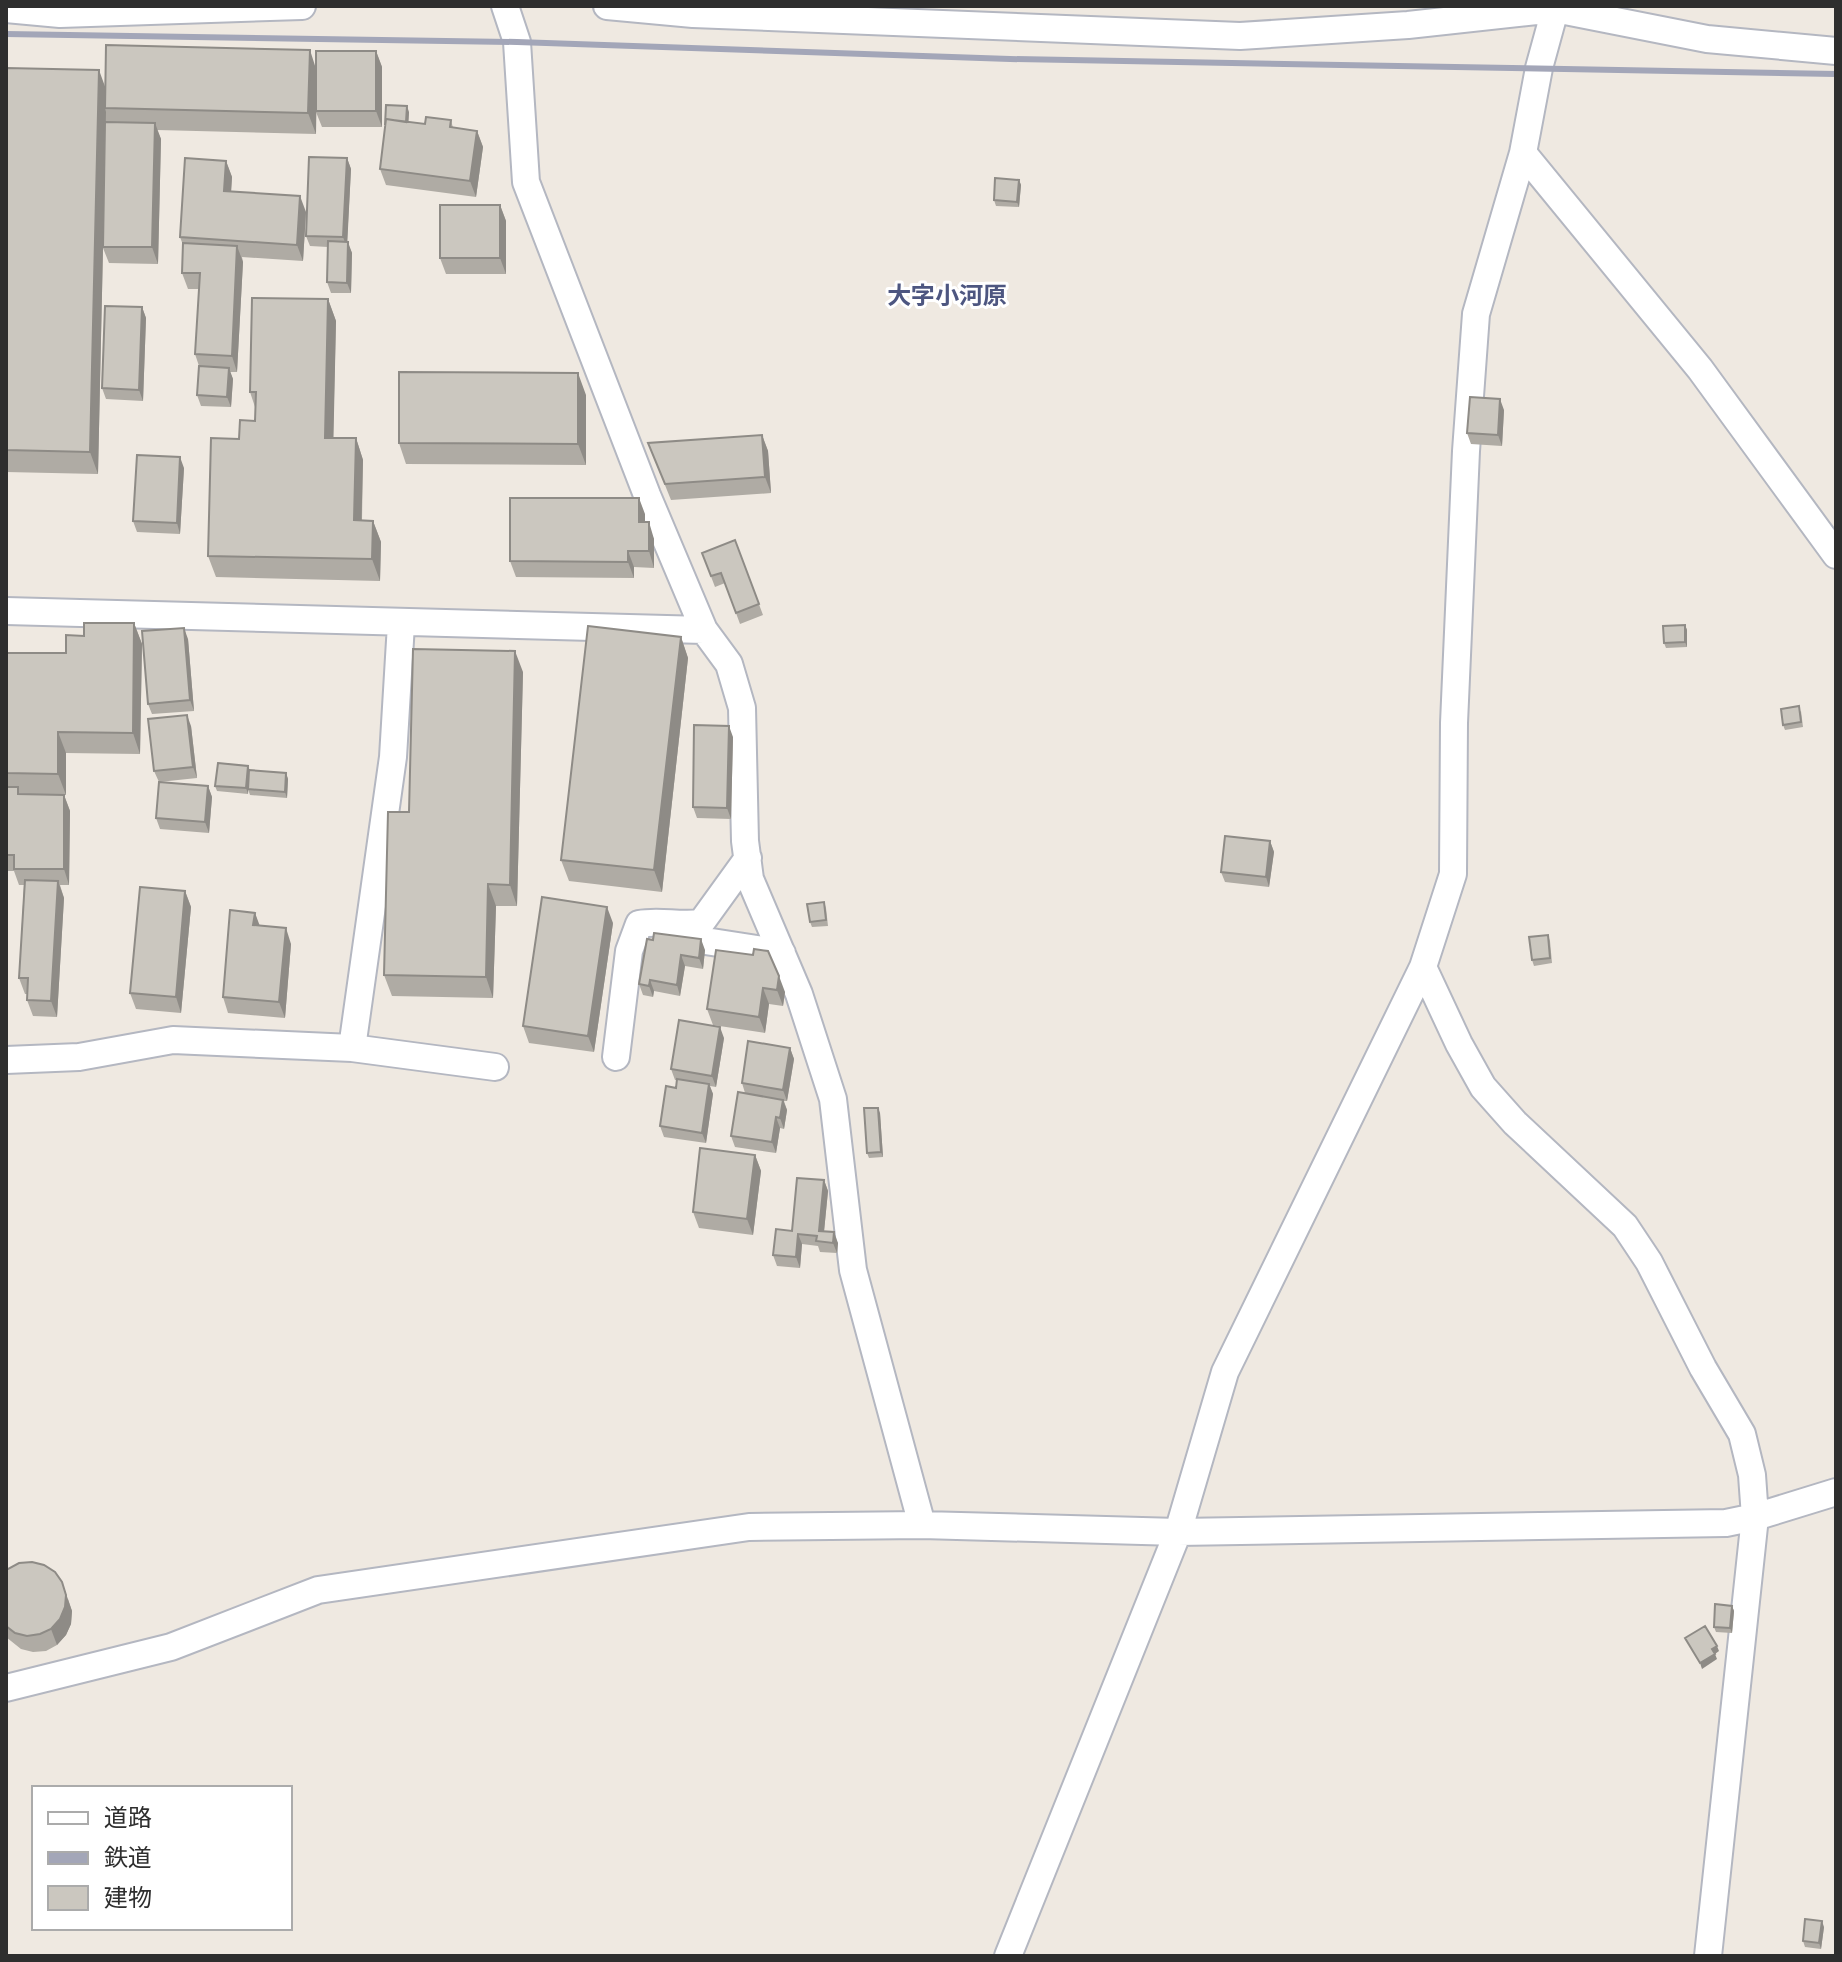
<svg xmlns="http://www.w3.org/2000/svg" width="1842" height="1962" viewBox="0 0 1842 1962" font-family="Rubik,'Noto Sans JP',sans-serif">
<rect width="100%" height="100%" fill="#efe9e1"/>
<g fill="none" stroke-linecap="round" stroke-linejoin="round">
<g stroke="#b4b7c1" stroke-width="30">
<path id="minor" d="M 505,6 L 517,42 L 526,182 L 647,495 L 704,630 L 729,664 L 742,708 L 745,841 L 750,879 L 799,994 L 833,1099 L 853,1270 L 922,1525
M 607,6 L 693,14 L 1240,36 L 1408,25 L 1555,9 L 1707,39 L 1836,51
M 6,9 L 60,14 L 302,6
M 1523,153 L 1700,369 L 1836,555
M 6,611 L 704,630
M 401,624 L 393,757 L 352,1048 L 495,1067
M 677,926 L 686,938 L 782,953
M 1423,967 L 1459,1044 L 1483,1087 L 1515,1123 L 1625,1226 L 1649,1262 L 1703,1368 L 1742,1434 L 1752,1475 L 1755,1517 L 1708,1956
M 616,1057 L 629,951 L 639,924 C 659,920 679,926 701,923 L 748,858
M 6,1060 L 79,1057 L 173,1040 L 352,1048
M 6,1688 L 171,1647 L 318,1590 L 749,1527 L 922,1525 L 1178,1532 L 1726,1523 L 1755,1517 L 1836,1492
M 1008,1956 L 1178,1532 L 1225,1372 L 1423,967 L 1453,874 L 1454,723 L 1466,451 L 1476,314 L 1523,153 L 1539,68 L 1556,6"/>
</g>
<use href="#minor" stroke="#fff" stroke-width="26"/>
<path stroke="#a3a6b8" stroke-width="6" d="M 6,34 L 517,42 L 1010,59 L 1836,74"/>
</g>
<path fill="#afaba4" d="M 376,51 L 382,67 L 382,127 L 322,127 L 316,112 L 316,134 L 157,130 L 161,139 L 158,264 L 109,263 L 103,248 L 98,474 L 6,472 L 6,68 L 105,88 L 316,69 Z
M 409,112 L 408,122 L 425,124 L 451,120 L 453,128 L 477,131 L 483,147 L 476,197 L 386,185 L 380,169 L 385,126 Z
M 347,158 L 351,169 L 347,242 L 352,253 L 351,293 L 331,293 L 327,282 L 328,247 L 310,246 L 306,236 Z
M 226,161 L 232,177 L 231,192 L 306,212 L 303,261 L 242,257 L 243,262 L 237,372 L 230,372 L 233,379 L 231,407 L 201,406 L 197,395 L 199,366 L 195,354 L 199,289 L 188,289 L 182,273 L 183,245 L 180,237 Z
M 1019,180 L 1021,185 L 1019,207 L 996,206 L 994,200 Z
M 500,205 L 506,221 L 506,274 L 446,274 L 440,258 Z
M 328,299 L 336,321 L 333,438 L 356,438 L 363,460 L 362,520 L 373,521 L 381,542 L 380,581 L 216,577 L 208,556 L 255,421 L 255,407 L 250,392 Z
M 142,307 L 146,318 L 143,401 L 106,399 L 102,388 Z
M 586,395 L 586,465 L 406,464 L 399,443 Z
M 1504,410 L 1502,446 L 1471,444 L 1467,433 Z
M 762,435 L 768,451 L 771,493 L 671,500 L 648,443 Z
M 184,468 L 180,534 L 137,532 L 133,521 Z
M 645,514 L 645,522 L 654,539 L 654,568 L 634,567 L 634,578 L 516,577 L 510,561 Z
M 735,540 L 763,615 L 740,624 L 725,583 L 715,587 L 702,553 Z
M 134,623 L 142,644 L 140,754 L 66,753 L 66,795 L 21,794 L 64,795 L 70,811 L 69,885 L 60,885 L 64,898 L 57,1017 L 33,1016 L 27,1000 L 27,994 L 25,994 L 19,978 L 24,885 L 19,885 L 14,871 L 6,871 L 6,653 L 66,653 L 84,636 Z
M 1685,625 L 1687,630 L 1687,647 L 1666,648 L 1664,643 Z
M 681,637 L 688,658 L 662,892 L 569,881 L 561,860 Z
M 188,639 L 194,711 L 152,714 L 148,704 Z
M 523,672 L 517,906 L 496,906 L 493,998 L 392,996 L 384,975 L 409,812 Z
M 1801,711 L 1803,727 L 1785,730 L 1783,725 Z
M 191,726 L 197,778 L 159,782 L 208,786 L 212,797 L 209,833 L 160,829 L 156,818 L 159,782 L 154,771 Z
M 733,737 L 731,819 L 697,818 L 693,807 Z
M 248,766 L 249,770 L 286,773 L 288,779 L 287,798 L 250,795 L 248,789 L 248,783 L 248,794 L 217,791 L 215,786 Z
M 1270,841 L 1274,852 L 1269,887 L 1225,882 L 1221,872 Z
M 185,891 L 191,907 L 181,1013 L 136,1009 L 130,993 Z
M 824,902 L 826,908 L 828,926 L 812,927 L 810,922 Z
M 255,913 L 259,926 L 291,944 L 285,1018 L 228,1013 L 223,997 Z
M 613,923 L 594,1052 L 529,1043 L 523,1026 Z
M 1548,935 L 1550,941 L 1552,963 L 1534,966 L 1532,960 Z
M 647,939 L 705,950 L 703,969 L 685,966 L 680,996 L 654,991 L 653,997 L 643,995 L 639,984 Z
M 716,950 L 785,992 L 783,1006 L 769,1004 L 765,1033 L 713,1025 L 707,1009 Z
M 724,1038 L 716,1087 L 710,1086 L 713,1094 L 706,1143 L 664,1137 L 660,1126 L 676,1088 L 677,1080 L 675,1080 L 671,1069 Z
M 790,1048 L 794,1059 L 787,1101 L 784,1101 L 787,1110 L 784,1129 L 780,1128 L 776,1153 L 735,1147 L 731,1136 L 745,1093 L 742,1083 Z
M 880,1113 L 883,1157 L 869,1158 L 867,1153 Z
M 755,1155 L 761,1171 L 753,1235 L 699,1228 L 693,1212 Z
M 824,1180 L 828,1191 L 824,1231 L 838,1243 L 837,1253 L 820,1252 L 818,1246 L 802,1244 L 800,1268 L 777,1266 L 773,1255 L 792,1231 Z
M 6,1570 L 68,1599 L 72,1611 L 71,1624 L 66,1635 L 57,1645 L 46,1651 L 33,1652 L 21,1649 L 6,1637 Z
M 1732,1606 L 1734,1611 L 1732,1633 L 1716,1632 L 1714,1627 Z
M 1824,1927 L 1821,1949 L 1805,1947 L 1803,1941 Z"/>
<path fill="#8e8b86" d="M 310,50 L 317,72 L 316,134 L 308,113 Z
M 376,51 L 382,67 L 382,127 L 376,111 Z
M 99,70 L 107,92 L 105,108 L 106,112 L 98,474 L 90,452 Z
M 407,106 L 409,112 L 408,132 L 406,126 Z
M 155,123 L 161,139 L 158,264 L 152,247 Z
M 477,131 L 483,147 L 476,197 L 470,181 Z
M 347,158 L 351,169 L 347,248 L 343,237 Z
M 226,161 L 232,177 L 230,208 L 224,191 Z
M 1019,180 L 1021,185 L 1019,207 L 1017,202 Z
M 300,196 L 306,212 L 303,261 L 297,245 Z
M 500,205 L 506,221 L 506,274 L 500,258 Z
M 348,242 L 352,253 L 351,293 L 347,283 Z
M 237,246 L 243,262 L 237,372 L 232,356 Z
M 328,299 L 336,321 L 333,459 L 325,438 Z
M 142,307 L 146,318 L 143,401 L 139,390 Z
M 229,368 L 233,379 L 231,407 L 227,397 Z
M 578,373 L 586,395 L 586,465 L 578,444 Z
M 1500,399 L 1504,410 L 1502,446 L 1498,435 Z
M 762,435 L 768,451 L 771,493 L 765,477 Z
M 356,438 L 363,460 L 361,541 L 354,520 Z
M 180,457 L 184,468 L 180,534 L 177,523 Z
M 639,498 L 645,514 L 645,539 L 639,522 Z
M 373,521 L 381,542 L 380,581 L 372,559 Z
M 649,522 L 654,539 L 654,568 L 649,551 Z
M 628,551 L 634,567 L 634,578 L 628,562 Z
M 134,623 L 142,644 L 140,754 L 133,733 Z
M 1685,625 L 1687,630 L 1687,647 L 1685,642 Z
M 184,628 L 188,639 L 194,711 L 190,700 Z
M 681,637 L 688,658 L 662,892 L 654,870 Z
M 515,651 L 523,672 L 517,906 L 510,885 Z
M 187,715 L 191,726 L 197,778 L 193,767 Z
M 729,726 L 733,737 L 731,819 L 727,808 Z
M 58,732 L 66,753 L 66,795 L 58,774 Z
M 248,766 L 250,771 L 248,794 L 246,788 Z
M 286,773 L 288,779 L 287,798 L 285,792 Z
M 208,786 L 212,797 L 209,833 L 205,822 Z
M 64,795 L 70,811 L 69,885 L 64,869 Z
M 1270,841 L 1274,852 L 1269,887 L 1266,877 Z
M 58,881 L 64,898 L 57,1017 L 51,1001 Z
M 488,884 L 496,906 L 493,998 L 486,977 Z
M 185,891 L 191,907 L 181,1013 L 176,997 Z
M 607,907 L 613,923 L 594,1052 L 588,1036 Z
M 255,913 L 261,929 L 253,925 Z
M 286,928 L 291,944 L 285,1018 L 279,1002 Z
M 701,939 L 705,950 L 703,969 L 699,958 Z
M 681,955 L 685,966 L 680,996 L 677,985 Z
M 779,976 L 785,992 L 783,1006 L 777,990 Z
M 650,980 L 654,991 L 653,997 L 649,986 Z
M 763,988 L 769,1004 L 765,1033 L 759,1017 Z
M 720,1027 L 724,1038 L 716,1087 L 712,1076 Z
M 790,1048 L 794,1059 L 787,1101 L 783,1090 Z
M 709,1084 L 713,1094 L 706,1143 L 702,1133 Z
M 783,1100 L 787,1110 L 784,1129 L 780,1118 Z
M 878,1108 L 880,1113 L 883,1157 L 881,1152 Z
M 776,1117 L 780,1128 L 776,1153 L 772,1142 Z
M 755,1155 L 761,1171 L 753,1235 L 747,1219 Z
M 824,1180 L 828,1191 L 823,1242 L 819,1231 Z
M 834,1232 L 838,1243 L 837,1253 L 833,1243 Z
M 798,1234 L 802,1244 L 800,1268 L 796,1257 Z
M 62,1582 L 72,1611 L 71,1624 L 66,1635 L 57,1645 L 51,1629 Z
M 1732,1606 L 1734,1611 L 1732,1633 L 1730,1628 Z
M 1717,1646 L 1719,1651 L 1715,1654 L 1717,1659 L 1702,1669 L 1700,1663 L 1712,1649 Z
M 1822,1921 L 1824,1927 L 1821,1949 L 1819,1943 Z"/>
<path fill="#cbc7bf" stroke="#8e8b86" stroke-width="2" d="M 106,45 L 310,50 L 308,113 L 105,108 Z
M 316,51 L 376,51 L 376,111 L 316,111 Z
M 6,68 L 99,70 L 90,452 L 6,450 Z
M 386,105 L 407,106 L 406,122 L 386,119 L 385,125 Z
M 426,117 L 451,120 L 450,127 L 477,131 L 470,181 L 380,169 L 386,119 L 425,124 Z
M 105,122 L 155,123 L 152,247 L 103,247 Z
M 309,157 L 347,158 L 343,237 L 306,236 Z
M 185,158 L 226,161 L 224,191 L 300,196 L 297,245 L 180,237 Z
M 995,178 L 1019,180 L 1017,202 L 994,200 Z
M 440,205 L 500,205 L 500,258 L 440,258 Z
M 328,241 L 348,242 L 347,283 L 327,282 Z
M 183,243 L 237,246 L 232,356 L 195,354 L 200,273 L 182,273 Z
M 252,298 L 328,299 L 325,438 L 356,438 L 354,520 L 373,521 L 372,559 L 208,556 L 211,438 L 239,439 L 240,420 L 255,421 L 256,392 L 250,392 Z
M 105,306 L 142,307 L 139,390 L 102,388 Z
M 199,366 L 229,368 L 227,397 L 197,395 Z
M 399,372 L 578,373 L 578,444 L 399,443 Z
M 1470,397 L 1500,399 L 1498,435 L 1467,433 Z
M 762,435 L 765,477 L 665,484 L 648,443 Z
M 137,455 L 180,457 L 177,523 L 133,521 Z
M 510,498 L 639,498 L 639,522 L 649,522 L 649,551 L 628,551 L 628,562 L 510,561 Z
M 735,540 L 759,604 L 736,613 L 721,573 L 711,576 L 702,553 Z
M 84,623 L 134,623 L 133,733 L 58,732 L 58,774 L 6,773 L 6,653 L 66,653 L 66,635 L 84,636 Z
M 1685,625 L 1685,642 L 1664,643 L 1663,626 Z
M 588,626 L 681,637 L 654,870 L 561,860 Z
M 184,628 L 190,700 L 148,704 L 142,631 Z
M 413,649 L 515,651 L 510,885 L 488,884 L 486,977 L 384,975 L 388,812 L 409,812 Z
M 1799,706 L 1801,722 L 1783,725 L 1781,709 Z
M 187,715 L 193,767 L 154,771 L 148,719 Z
M 694,725 L 729,726 L 727,808 L 693,807 Z
M 218,763 L 248,766 L 246,788 L 215,786 Z
M 249,770 L 286,773 L 285,792 L 248,789 Z
M 159,782 L 208,786 L 205,822 L 156,818 Z
M 6,787 L 18,787 L 18,794 L 64,795 L 64,869 L 14,869 L 14,855 L 6,855 Z
M 1225,836 L 1270,841 L 1266,877 L 1221,872 Z
M 25,880 L 58,881 L 51,1001 L 27,1000 L 28,978 L 19,978 Z
M 140,887 L 185,891 L 176,997 L 130,993 Z
M 542,897 L 607,907 L 588,1036 L 523,1026 Z
M 824,902 L 826,920 L 810,922 L 807,904 Z
M 230,910 L 255,913 L 253,925 L 286,928 L 279,1002 L 223,997 Z
M 654,933 L 701,939 L 699,958 L 681,955 L 677,985 L 650,980 L 649,986 L 639,984 L 647,939 L 653,940 Z
M 1548,935 L 1550,958 L 1532,960 L 1529,937 Z
M 754,949 L 768,951 L 779,976 L 777,990 L 763,988 L 759,1017 L 707,1009 L 716,950 L 753,955 Z
M 679,1020 L 720,1027 L 712,1076 L 671,1069 Z
M 748,1041 L 790,1048 L 783,1090 L 742,1083 Z
M 677,1079 L 709,1084 L 702,1133 L 660,1126 L 666,1086 L 676,1088 Z
M 738,1092 L 783,1100 L 780,1118 L 776,1117 L 772,1142 L 731,1136 Z
M 864,1108 L 878,1108 L 881,1152 L 867,1153 Z
M 700,1148 L 755,1155 L 747,1219 L 693,1212 Z
M 797,1178 L 824,1180 L 819,1231 L 834,1232 L 833,1243 L 816,1241 L 817,1236 L 798,1234 L 796,1257 L 773,1255 L 776,1229 L 792,1231 Z
M 32,1562 L 44,1565 L 55,1572 L 62,1582 L 66,1595 L 65,1607 L 60,1619 L 51,1629 L 40,1634 L 27,1636 L 15,1633 L 6,1626 L 6,1570 L 19,1563 Z
M 1715,1604 L 1732,1606 L 1730,1628 L 1714,1627 Z
M 1705,1626 L 1717,1646 L 1712,1649 L 1715,1654 L 1700,1663 L 1685,1638 Z
M 1805,1919 L 1822,1921 L 1819,1943 L 1803,1941 Z"/>
<g text-anchor="middle" dominant-baseline="central" stroke-width="6" stroke-linejoin="round" paint-order="stroke">
<g font-size="24" font-weight="bold" fill="#4d5680" stroke="#fff">
<text x="947" y="296">大字小河原</text>
</g>
</g>
<rect width="1842" height="1962" fill="none" stroke="#2e2e2e" stroke-width="16"/>
<rect x="32" y="1786" width="260" height="144" fill="#ffffff" stroke="#ababab" stroke-width="2"/>
<rect x="48" y="1812" width="40" height="12" fill="#ffffff" stroke="#ababab" stroke-width="2"/>
<text x="104" y="1826" font-size="24" fill="#2e2e2e">道路</text>
<rect x="48" y="1852" width="40" height="12" fill="#a3a6b8" stroke="#ababab" stroke-width="2"/>
<text x="104" y="1866" font-size="24" fill="#2e2e2e">鉄道</text>
<rect x="48" y="1886" width="40" height="24" fill="#cbc7bf" stroke="#ababab" stroke-width="2"/>
<text x="104" y="1906" font-size="24" fill="#2e2e2e">建物</text>
</svg>
